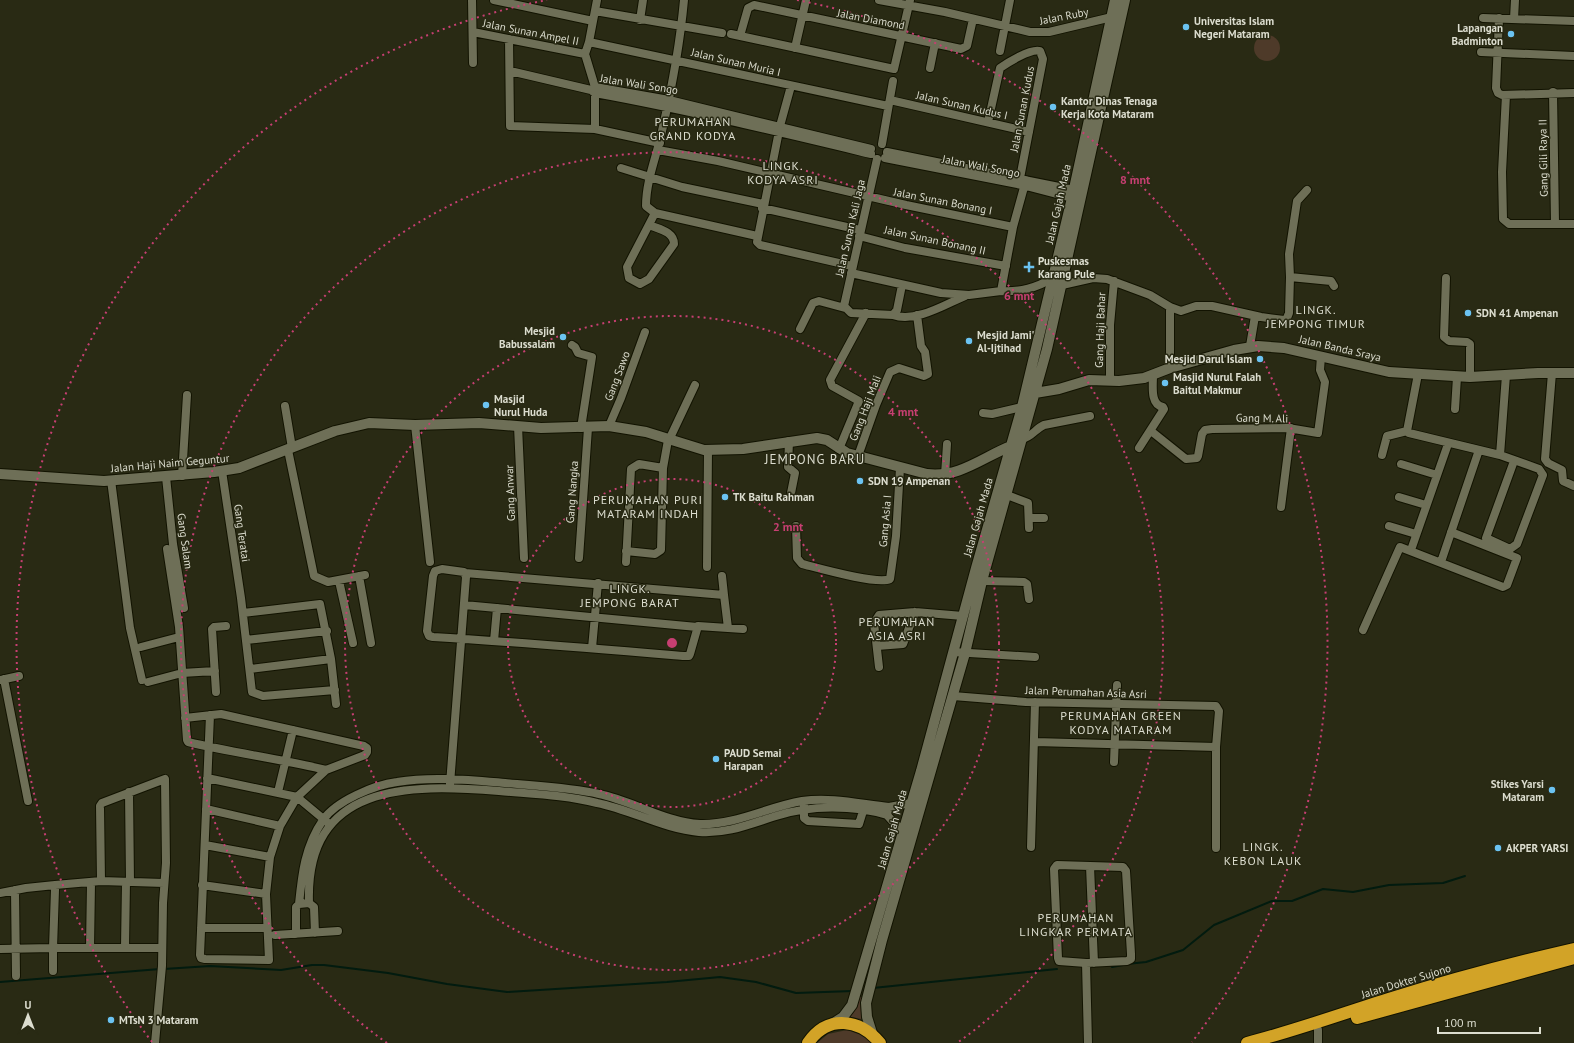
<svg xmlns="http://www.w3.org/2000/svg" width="1574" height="1043" viewBox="0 0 1574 1043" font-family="'PT Sans',sans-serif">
<rect width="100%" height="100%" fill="#292a14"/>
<path fill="#4e3a29" d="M1254 48a13 13 0 1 1 26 0a13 13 0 1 1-26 0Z
M 860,997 L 863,997 L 866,1022 L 861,1019 L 847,1016 Z
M 847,1030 L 864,1036 L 872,1043 L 817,1043 L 828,1034 Z"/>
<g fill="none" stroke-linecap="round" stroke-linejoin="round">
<path stroke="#021b0f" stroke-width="2" d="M 1127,964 L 1146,962 L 1183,950 L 1214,925 L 1272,901 L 1292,901 L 1323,889 L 1353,892 L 1389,885 L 1443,883 L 1465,876
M 1112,967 L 1123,965
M 164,969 L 210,966 L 281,970 L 312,965 L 324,965 L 388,973 L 447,984 L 507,992 L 667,982 L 720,977 L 756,982 L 796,993 L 853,991
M 0,982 L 160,969
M 873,988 L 1057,969"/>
<g stroke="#121301" stroke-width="10">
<path id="street" d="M 472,0 L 473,63
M 494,0 L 593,21
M 684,0 C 680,44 672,87 662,131 C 657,155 646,180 646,206 L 655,213 L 757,236
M 879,0 L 945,12 L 1030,32 L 1049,32 L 1112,17
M 595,11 L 722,33
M 1483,18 L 1574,21
M 1499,18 L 1496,88 L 1498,93 L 1502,95 L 1574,93
M 1514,19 L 1515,0
M 640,20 L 643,0
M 473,32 L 585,54
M 731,34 L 894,69 L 910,0
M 740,36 L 748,8 L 754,5 L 961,49 L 967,46 L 973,19
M 509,39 L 510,126 L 595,129 L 660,143
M 589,42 L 888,106
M 795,48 L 806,0
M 1000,51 L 1010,0
M 1481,52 L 1574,56
M 930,68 L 935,43
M 510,71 L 591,90
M 791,86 L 780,126 L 757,242 L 760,245 L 852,266
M 1553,92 L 1555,223
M 1506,95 L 1502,172 L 1503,219 L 1509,224 L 1574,224
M 890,100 L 1029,132
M 988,122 L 1000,68 C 1007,63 1031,48 1040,51 L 1043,59 L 1020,178
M 595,129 L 595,87 L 585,54 L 589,42 L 597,0
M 882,144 L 893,81
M 658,150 L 718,161 L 906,205 L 1013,227
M 887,152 L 1074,190
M 871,154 C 779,132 688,110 595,93 L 591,90 L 595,87 L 669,100 L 871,149
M 885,158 L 1022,185 L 1072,198
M 877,159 L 844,306 L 851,313 L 893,315 L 897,310 L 902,285
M 621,168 L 682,187 L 763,204
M 762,208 L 860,230
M 649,225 C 658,229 674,231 674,244 L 649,279 L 640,284 L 629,278 L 627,267 L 655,213
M 859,236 L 905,248 L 1006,266
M 851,273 L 941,293 L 969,295 L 1001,291 L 1013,227 L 1026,180
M 1290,277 L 1289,254 L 1297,201 L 1307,190
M 1446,278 L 1444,337 L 1449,341 L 1467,342 L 1470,344 L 1470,377
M 1062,285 L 1093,278 L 1107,279 L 1150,295 L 1170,307 L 1181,311 L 1196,306 L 1212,306 L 1261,317 L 1284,320 L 1287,318 L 1289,313 L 1290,277 L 1331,281 L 1334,286
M 1001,291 C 1021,292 1036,288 1053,278
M 1170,307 L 1170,368
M 893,315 C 915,323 944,305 965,296
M 800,329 L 813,303 L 819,301 L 845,308
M 572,345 L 575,347 L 578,353 L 592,357 L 581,428
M 1250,346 L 1255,316
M 1552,373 L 1545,459 L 1548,463 L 1562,470 L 1563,481 L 1574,486
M 1506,375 L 1500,455 L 1539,469 L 1543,475 L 1517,544 L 1510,549 L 1486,538 L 1514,461
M 1110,380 L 1110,325 L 1114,281
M 285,406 L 292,448
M 1455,409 L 1457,377
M 983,413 L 992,414 L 1022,407
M 415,425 L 430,562
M 518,426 L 524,558
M 609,426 L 621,398 L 645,332
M 1151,431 L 1186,459 L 1197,458 L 1198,456 L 1202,434 L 1205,430 L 1212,429 L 1288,428 L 1318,433 L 1325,382 L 1320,370 L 1321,356
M 1409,433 L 1500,455
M 1022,439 C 1032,437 1035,429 1044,425 L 1090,416
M 669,440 L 695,385
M 789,441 L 788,467 L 795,473 L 791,493
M 1139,448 L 1164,409 L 1163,407 C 1150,405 1153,386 1153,375
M 839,449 L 859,401 L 832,386 L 830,380 L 866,313
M 288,450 L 314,576 L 328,582 L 365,575
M 1382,455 L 1387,436 L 1407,431 L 1418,374
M 858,456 L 876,405 L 890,372 L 899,368 L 924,376 L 928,374 L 925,352 L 921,346 L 917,315
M 1401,464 L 1437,475
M 222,471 L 241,598 L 252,692 L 263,696 L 335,690
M 945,475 L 947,444
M 182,476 L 187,395
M 166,477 L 173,544 L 184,608
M 111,480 L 130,628 L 142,680
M 1007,495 L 1028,503 L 1029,528
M 1399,497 L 1426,505
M 1281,507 L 1291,428
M 1029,518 L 1044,518
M 796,526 L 797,558 L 802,564 C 818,568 877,585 890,579 L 896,536 L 900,468
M 1389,526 L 1416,534
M 167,549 L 179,627 L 187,740 L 188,742 C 234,753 281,759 326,770
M 1411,550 L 1448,444
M 626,551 L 655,554 L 661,550 L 663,468 L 668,440
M 579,558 L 588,428
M 626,562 L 631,469 L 639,464 L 663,468
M 1441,562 L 1479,450
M 707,567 L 708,450
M 465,573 L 724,595 L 728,628
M 359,576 L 371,643
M 722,576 L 724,595
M 339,581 L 353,643
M 982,581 L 1024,582 L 1027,584 L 1029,599
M 464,605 L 697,627
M 243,613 L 320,604 L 331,659 L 336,704
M 1363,630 L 1400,547 L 1503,587 L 1507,585 L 1517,558 L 1451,532
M 246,640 L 327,631
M 494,641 L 497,608
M 877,646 L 903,644 L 915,612
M 141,647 L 179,637
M 592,648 L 598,583
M 953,652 L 1035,657
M 879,667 L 874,623 L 879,615 L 915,612 L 963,616
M 250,669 L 331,659
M 4,679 L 28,801
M 0,680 L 19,676
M 148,682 L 182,673 L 215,671
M 216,692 L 212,629 L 214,627 L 226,626
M 953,696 L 1026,702 L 1216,706 L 1219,711 L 1216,747 L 1216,848
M 185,718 L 221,714 L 364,746 L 367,748 L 367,752 L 365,755 L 326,770 L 297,797 L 280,826 L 270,857 L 266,894 L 269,960 L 205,959 L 201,958 L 200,955 L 210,715
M 1035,742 L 1216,747
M 1114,762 L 1117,685
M 207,778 L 297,797 L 327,822
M 450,784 L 466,577 L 464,572 L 442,569 L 435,571 L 433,576 L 427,631 L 429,636 L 433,637 C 517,642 600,649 684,656 L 689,656 L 690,654 L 698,626 L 743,629
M 129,792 L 130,882
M 278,792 L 293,730
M 804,806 L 804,818 L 808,821 L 859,824 L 863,811
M 206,809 L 280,826
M 904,830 L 895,824 L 887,815 L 889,807 L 911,803
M 205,845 L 270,857
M 1031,847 L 1035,702
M 101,881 L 100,806 L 102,803 L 165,779 L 166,863 L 163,903 L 162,966 L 155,1043
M 202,885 L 266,894
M 15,890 L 16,976
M 0,893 L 26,888 L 55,885
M 309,903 C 305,782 409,784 499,791 C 532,794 565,795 597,803 C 632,810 664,829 699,832 C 727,834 750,824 776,816 C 810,805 853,805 887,815
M 299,904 C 302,874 305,846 323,820 C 336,801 374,785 397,782 C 432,776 470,780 505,783 C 536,786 568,787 599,794 C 633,801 665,822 700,824 C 736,825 767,807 802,801 C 832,797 860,804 889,807
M 201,928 L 268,928
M 296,934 L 296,907 L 299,904 L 309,903 L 314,907 L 315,933
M 275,935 L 338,931
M 125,947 L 126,882
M 90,948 L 91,883
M 161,948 L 53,948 L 55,890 L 55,885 L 101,881 L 164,883
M 0,949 L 53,948 L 53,971
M 1086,963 L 1059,961 L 1058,958 L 1054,869 L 1057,865 L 1090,866 L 1094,963
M 1318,1030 L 1318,1043
M 1088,1043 L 1086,963 L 1127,961 L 1131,959 L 1131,954 L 1126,871 L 1123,867 L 1090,866"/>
</g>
<g stroke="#121301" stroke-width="12">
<path id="secondary" d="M 1035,393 L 1059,389 L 1089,380 L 1119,381 L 1144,378 L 1170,368 L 1234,350 L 1258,346 L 1284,348 L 1389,372 L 1470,377 L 1538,373 L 1574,373
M 0,474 L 104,481 L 214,472 L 239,468 L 335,431 L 369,423 L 415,425 L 479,423 L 541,428 L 609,426 L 646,432 L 704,450 L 743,449 L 817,438 L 827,440 L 847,453 L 927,474 C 960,478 983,457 1011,446
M 832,1024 L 843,1017 L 852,1005 L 921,771 L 976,568 L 1022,407 L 1072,198 L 1115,0
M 872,1033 L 867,1017 L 866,1003 L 882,940 L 965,653 L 982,581 L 1047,349 L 1125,0"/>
</g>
<g stroke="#121301" stroke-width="14">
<path id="highway" d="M 1357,1018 L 1574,958
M 808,1043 C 828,1014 860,1019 880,1043
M 1247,1043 C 1297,1030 1344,1013 1392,998 C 1452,979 1513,963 1574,949"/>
</g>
<use href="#street" stroke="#6e6f57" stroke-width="8"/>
<use href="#secondary" stroke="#6e6f57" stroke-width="10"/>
<use href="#highway" stroke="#d2a327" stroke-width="12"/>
</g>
<g fill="none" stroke="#c73f72" stroke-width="2" stroke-dasharray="2 4">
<circle cx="672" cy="643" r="164"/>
<circle cx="672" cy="643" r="327"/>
<path d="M387 1043A491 491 0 1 1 957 1043"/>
<path d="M152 1042A655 655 0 0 1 547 0M797 0A655 655 0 0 1 1192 1042"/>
</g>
<g fill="#6bc3f2" stroke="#292a14" stroke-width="1.5">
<circle cx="1186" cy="27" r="4"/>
<circle cx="1511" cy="34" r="4"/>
<circle cx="1053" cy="107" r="4"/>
<path d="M1027 261h4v4h4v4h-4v4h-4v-4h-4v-4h4z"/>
<circle cx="1468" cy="313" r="4"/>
<circle cx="563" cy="337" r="4"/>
<circle cx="969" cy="341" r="4"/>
<circle cx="1260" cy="359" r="4"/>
<circle cx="1165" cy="383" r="4"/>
<circle cx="486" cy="405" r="4"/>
<circle cx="860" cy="481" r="4"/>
<circle cx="725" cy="497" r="4"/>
<circle cx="716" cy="759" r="4"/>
<circle cx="1552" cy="790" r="4"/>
<circle cx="1498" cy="848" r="4"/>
<circle cx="111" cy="1020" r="4"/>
</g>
<g text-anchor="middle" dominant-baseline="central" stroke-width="3" stroke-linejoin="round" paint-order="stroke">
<g font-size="11" fill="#dcddcf" stroke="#292a14">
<text transform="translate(1064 16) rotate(-11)">Jalan Ruby</text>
<text transform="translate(871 19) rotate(11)">Jalan Diamond</text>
<text transform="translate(531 32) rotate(11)">Jalan Sunan Ampel II</text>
<text transform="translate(736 62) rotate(13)">Jalan Sunan Muria I</text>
<text transform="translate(639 84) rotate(9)">Jalan Wali Songo</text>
<text transform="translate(962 105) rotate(13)">Jalan Sunan Kudus I</text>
<text transform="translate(1022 109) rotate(-79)">Jalan Sunan Kudus</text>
<text transform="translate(1543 158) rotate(-91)">Gang Gili Raya II</text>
<text transform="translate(981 166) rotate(11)">Jalan Wali Songo</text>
<text transform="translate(943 201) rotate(11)">Jalan Sunan Bonang I</text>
<text transform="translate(1058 204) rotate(-77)">Jalan Gajah Mada</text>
<text transform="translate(850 228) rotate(-77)">Jalan Sunan Kali Jaga</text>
<text transform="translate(935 240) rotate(12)">Jalan Sunan Bonang II</text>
<text transform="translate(1100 330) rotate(-88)">Gang Haji Bahar</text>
<text transform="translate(1340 348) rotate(13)">Jalan Banda Sraya</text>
<text transform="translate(617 376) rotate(-69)">Gang Sawo</text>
<text transform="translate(865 408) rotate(-69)">Gang Haji Mali</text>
<text transform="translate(1262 418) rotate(1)">Gang M. Ali</text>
<text transform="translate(170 463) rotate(-5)">Jalan Haji Naim Geguntur</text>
<text transform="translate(572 492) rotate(-86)">Gang Nangka</text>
<text transform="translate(510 493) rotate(-92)">Gang Anwar</text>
<text transform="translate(978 517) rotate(-74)">Jalan Gajah Mada</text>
<text transform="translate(885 521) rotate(-85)">Gang Asia I</text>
<text transform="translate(242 533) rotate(82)">Gang Teratai</text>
<text transform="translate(185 541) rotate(82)">Gang Salam</text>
<text transform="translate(1086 692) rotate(2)">Jalan Perumahan Asia Asri</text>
<text transform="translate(892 829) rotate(-74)">Jalan Gajah Mada</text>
<text transform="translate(1406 981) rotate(-17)">Jalan Dokter Sujono</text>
</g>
<g font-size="11" font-weight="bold" fill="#dcddcf" stroke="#292a14" text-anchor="start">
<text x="1194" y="21">Universitas Islam<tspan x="1194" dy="13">Negeri Mataram</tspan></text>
<text x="1503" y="28" text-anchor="end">Lapangan<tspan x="1503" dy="13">Badminton</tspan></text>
<text x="1061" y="101">Kantor Dinas Tenaga<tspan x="1061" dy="13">Kerja Kota Mataram</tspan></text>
<text x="1038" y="261">Puskesmas<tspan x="1038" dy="13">Karang Pule</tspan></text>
<text x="1476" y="313">SDN 41 Ampenan</text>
<text x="555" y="331" text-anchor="end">Mesjid<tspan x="555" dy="13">Babussalam</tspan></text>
<text x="977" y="335">Mesjid Jami'<tspan x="977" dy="13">Al-Ijtihad</tspan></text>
<text x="1252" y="359" text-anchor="end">Mesjid Darul Islam</text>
<text x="1173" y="377">Masjid Nurul Falah<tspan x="1173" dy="13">Baitul Makmur</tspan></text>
<text x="494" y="399">Masjid<tspan x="494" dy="13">Nurul Huda</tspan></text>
<text x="868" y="481">SDN 19 Ampenan</text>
<text x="733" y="497">TK Baitu Rahman</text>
<text x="724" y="753">PAUD Semai<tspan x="724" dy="13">Harapan</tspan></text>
<text x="1544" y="784" text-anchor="end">Stikes Yarsi<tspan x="1544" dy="13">Mataram</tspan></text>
<text x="1506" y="848">AKPER YARSI</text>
<text x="119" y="1020">MTsN 3 Mataram</text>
</g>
<g font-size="12" letter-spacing="1" fill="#dcddcf" stroke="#292a14">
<text x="693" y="121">PERUMAHAN<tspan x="693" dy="14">GRAND KODYA</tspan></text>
<text x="783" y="165">LINGK.<tspan x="783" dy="14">KODYA ASRI</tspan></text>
<text x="1316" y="309">LINGK.<tspan x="1316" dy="14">JEMPONG TIMUR</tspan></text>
<text x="648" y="499">PERUMAHAN PURI<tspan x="648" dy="14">MATARAM INDAH</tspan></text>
<text x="630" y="588">LINGK.<tspan x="630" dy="14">JEMPONG BARAT</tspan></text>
<text x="897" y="621">PERUMAHAN<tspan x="897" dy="14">ASIA ASRI</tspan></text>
<text x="1121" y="715">PERUMAHAN GREEN<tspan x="1121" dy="14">KODYA MATARAM</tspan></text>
<text x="1263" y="846">LINGK.<tspan x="1263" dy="14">KEBON LAUK</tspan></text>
<text x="1076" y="917">PERUMAHAN<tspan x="1076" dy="14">LINGKAR PERMATA</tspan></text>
</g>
<g font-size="13" letter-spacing="1" fill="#dcddcf" stroke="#292a14">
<text x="815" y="459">JEMPONG BARU</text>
</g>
</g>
<circle cx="672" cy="643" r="6" fill="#c73f72" stroke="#292a14" stroke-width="2"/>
<g font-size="12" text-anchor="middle" font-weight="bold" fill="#c73f72" stroke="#292a14" stroke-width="3" stroke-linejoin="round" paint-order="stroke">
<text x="1135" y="184">8 mnt</text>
<text x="1019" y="300">6 mnt</text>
<text x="903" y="416">4 mnt</text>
<text x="788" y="531">2 mnt</text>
</g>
<g transform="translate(28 1015)" stroke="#292a14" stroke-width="3" paint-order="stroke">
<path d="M0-3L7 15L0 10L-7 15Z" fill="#dcddcf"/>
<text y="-6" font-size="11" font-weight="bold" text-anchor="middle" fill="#dcddcf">U</text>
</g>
<path d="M1438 1027v6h102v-6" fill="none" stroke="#dcddcf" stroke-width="2"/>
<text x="1444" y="1027" font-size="12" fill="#dcddcf" stroke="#292a14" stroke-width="3" paint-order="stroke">100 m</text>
</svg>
